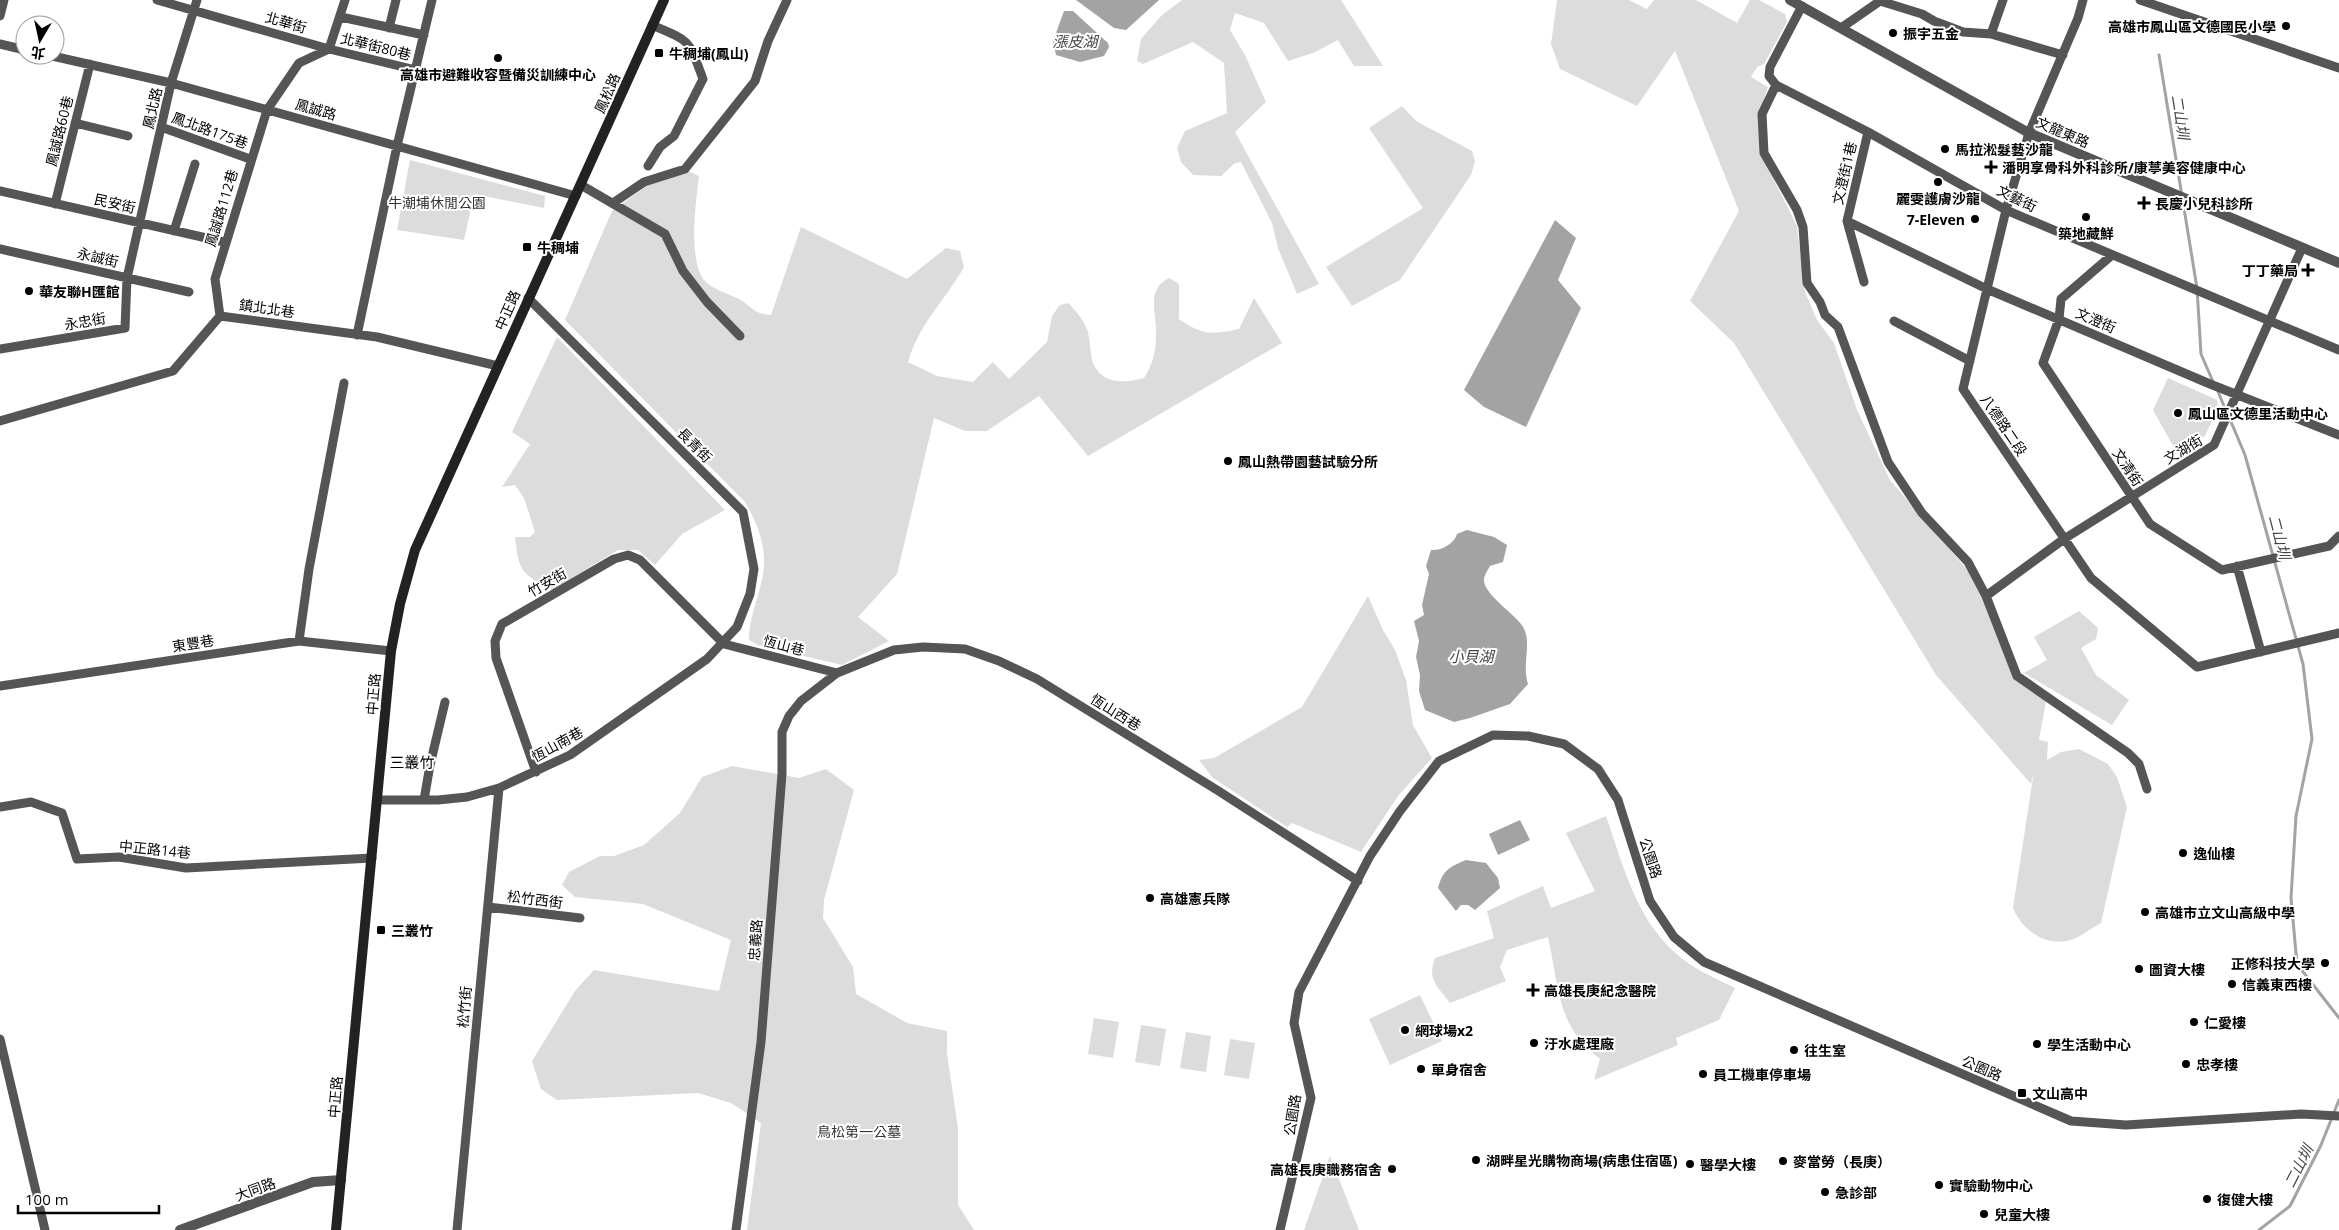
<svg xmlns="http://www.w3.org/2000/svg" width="2339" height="1230" viewBox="0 0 2339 1230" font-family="'Open Sans','Noto Sans TC',sans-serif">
<rect width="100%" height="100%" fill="#fff"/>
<path fill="#dcdcdc" d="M 1182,0 L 1341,0 L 1383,66 L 1354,66 L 1338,40 L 1313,53 L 1288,61 L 1264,23 L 1235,13 L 1230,30 L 1245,55 L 1266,102 L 1235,132 L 1319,284 L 1297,294 L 1278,248 L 1272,223 L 1241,162 L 1235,163 L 1221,176 L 1193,175 L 1181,162 L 1177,148 L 1185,131 L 1227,113 L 1224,63 L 1193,42 L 1143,64 L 1137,61 L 1141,39 L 1162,15 Z
M 1557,0 L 1629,0 L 1647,9 L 1654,0 L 1696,0 L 1737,23 L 1750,0 L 1759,0 L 1785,14 L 1787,22 L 1764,64 L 1757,67 L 1751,77 L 1768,87 L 1759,114 L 1760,152 L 1797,226 L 1805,292 L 1817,320 L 1834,343 L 1857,410 L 1890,480 L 1964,566 L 1977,584 L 2013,677 L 2046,701 L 2039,740 L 2048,742 L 2047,760 L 2061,752 L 2079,749 L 2108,764 L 2117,777 L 2127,807 L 2101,923 C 2093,927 2083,935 2074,939 C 2048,948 2023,932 2013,908 L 2034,771 L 2031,784 L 1936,675 L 1734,343 L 1690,301 L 1739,211 L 1675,51 L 1637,106 L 1560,69 L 1551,44 Z
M 1402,106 L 1416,121 L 1472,151 L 1475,161 L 1471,175 L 1400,280 L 1352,306 L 1326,267 L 1423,208 L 1369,128 Z
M 410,160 L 545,196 L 544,208 L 474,194 L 464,240 L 397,230 Z
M 688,171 L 699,176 C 696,200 687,264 706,282 C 713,289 728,294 737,298 C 753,306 750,313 771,315 L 801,227 L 907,279 L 946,248 L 960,251 L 964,267 C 944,302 920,322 908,362 L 937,376 L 973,382 L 993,362 L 1009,379 L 1047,342 L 1052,316 L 1060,305 L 1068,303 C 1077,312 1084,320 1088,332 C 1090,341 1090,351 1092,360 C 1100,384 1123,384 1144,378 C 1153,364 1156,351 1156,334 C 1157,311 1145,291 1169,278 L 1179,284 L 1179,319 C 1202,335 1211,335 1239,329 L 1254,298 L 1282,343 L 1088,456 L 1039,396 L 987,431 L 965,431 L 934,418 L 897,574 L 858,617 L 889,641 L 842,665 L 758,645 L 749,640 C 749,613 763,590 764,564 C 765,543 756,520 745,502 L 565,320 L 612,211 L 652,182 Z
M 557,337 L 725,510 L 682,534 L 655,565 L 638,550 L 618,550 L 552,590 C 521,573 519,572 515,537 L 530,537 L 535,532 L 524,498 L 515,485 L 502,487 L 530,444 L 512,432 Z
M 2168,378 L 2217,400 L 2218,408 L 2205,436 L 2176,451 L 2153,410 Z
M 1368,596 L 1383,630 L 1395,650 L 1406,680 L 1413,725 L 1432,758 L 1398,796 L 1361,852 L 1292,823 L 1287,827 L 1213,778 L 1199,760 L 1214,758 L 1302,707 Z
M 2079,611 L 2098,628 L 2096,639 L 2081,648 L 2096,675 L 2129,700 L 2112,725 L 2024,673 L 2047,660 L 2034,637 Z
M 732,766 L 799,778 L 826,769 L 854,790 L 824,900 L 823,918 L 853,967 L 856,994 L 907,1023 L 947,1031 L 947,1053 L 958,1129 L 958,1205 L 974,1230 L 747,1230 L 761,1123 L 731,1103 L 698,1093 L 557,1100 L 541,1089 L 532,1061 L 575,991 L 594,970 L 719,991 L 731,940 L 643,904 L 575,897 L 562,885 L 569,872 L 600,856 L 614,856 L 644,845 L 680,813 L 702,777 Z
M 1606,816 C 1625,871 1639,931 1691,965 C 1705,974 1721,981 1735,988 L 1719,1020 L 1676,1038 L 1678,1045 L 1594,1080 L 1600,1059 C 1556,1027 1559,985 1548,937 L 1507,950 L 1500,967 L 1506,981 L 1450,1003 C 1437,986 1427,980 1435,958 L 1494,938 L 1487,911 L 1543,886 L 1551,908 L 1595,891 L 1566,833 Z
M 1420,995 L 1442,1041 L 1390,1065 L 1369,1019 Z
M 1094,1018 L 1119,1022 L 1113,1058 L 1088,1054 Z
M 1141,1025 L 1166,1029 L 1160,1066 L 1135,1062 Z
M 1186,1032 L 1211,1036 L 1206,1072 L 1180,1068 Z
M 1230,1039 L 1255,1043 L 1249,1079 L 1224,1075 Z
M 1330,1156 L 1359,1230 L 1304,1230 Z"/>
<path fill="#a3a3a3" d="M 1076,0 L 1159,0 L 1126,30 L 1114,28 Z
M 1064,11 L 1073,11 L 1108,43 L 1109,47 L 1104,56 L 1080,62 L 1056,55 L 1053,41 Z
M 1555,220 L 1576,238 L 1558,280 L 1581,308 L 1526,427 L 1484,407 L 1464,390 Z
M 1467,530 L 1494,537 L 1507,545 L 1503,562 L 1490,566 C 1488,570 1484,575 1484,580 C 1484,594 1512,612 1521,624 C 1534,641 1521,662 1528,684 L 1510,704 L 1470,718 L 1454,722 L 1425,710 L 1419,691 L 1420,675 L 1416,657 L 1419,641 L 1414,621 L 1424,615 L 1422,605 L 1429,574 L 1426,566 L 1431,550 C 1441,551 1454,544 1457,534 Z
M 1520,820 L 1530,840 L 1498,855 L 1489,834 Z
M 1466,860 L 1486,863 L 1498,878 L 1500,888 L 1475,910 L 1468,905 L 1461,905 L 1456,911 L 1438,888 C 1443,870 1449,867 1466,860 Z"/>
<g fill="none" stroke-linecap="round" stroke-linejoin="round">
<path stroke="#a3a3a3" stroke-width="3" d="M 2159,55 L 2197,288 L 2201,354 L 2214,384
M 2217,389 L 2226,411
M 2229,417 L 2245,455 L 2303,664 L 2312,739 L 2296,816 L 2291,898 L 2297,964 L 2339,1018
M 2259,1230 L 2290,1206 L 2321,1145 L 2339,1100"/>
<path stroke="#555" stroke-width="9" d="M 157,0 L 329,49 L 345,0
M 2083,0 L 2078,18 L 2029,133 L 2006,210 L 1963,389 L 2091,578 L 2197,667 L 2339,633
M 2140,0 L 2339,68
M 1802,6 L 1770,67 L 1769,76 L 1776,85 L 1868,132 L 2006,210 L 2339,350
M 0,16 L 4,0
M 341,17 L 424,35
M 389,28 L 396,0
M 1841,28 L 1880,1 L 1922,14 L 1934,21 L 1963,32 L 1991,34 L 2003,0
M 1991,34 L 2063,55
M 0,44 L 25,50
M 48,55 L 171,83 L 576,196
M 1776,85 L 1762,114 L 1764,153 L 1797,210 L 1803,227 L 1807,283 L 1820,302 L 1825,315 L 1838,327 L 1888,462 L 1922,513 L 1968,562 L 1986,596 L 2017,676 L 2128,753 L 2139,764 L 2147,789
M 75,123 L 128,136
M 161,127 L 250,159
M 648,166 L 660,147 L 674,136 L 703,79 C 688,39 692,42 652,25
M 581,185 L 665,234 L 683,271 L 707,302 L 740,336
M 0,191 L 224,242
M 613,203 L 644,182 L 685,169 L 755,81 L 768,41 L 787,0
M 55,204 L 90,64
M 1847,221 L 1987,289 L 2210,384 L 2339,435
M 174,231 L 195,164
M 0,249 L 189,292
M 2112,255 L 2061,299 L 2059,319 L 2043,363 L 2150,524 L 2222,570 L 2329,546 L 2339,536
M 1864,282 L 1847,221 L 1868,132
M 220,316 L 215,279 L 267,110 L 299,63 L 329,49 L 416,70
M 1894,321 L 1970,361
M 357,335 L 397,146 L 432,0
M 0,349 L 125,328 L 127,278 L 171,83 L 197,0
M 0,421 L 173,371 L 220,316 L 377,337 L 498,366
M 2237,566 L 2261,652
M 1986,596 L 2064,539 L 2214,445 L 2302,248
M 299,641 L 309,569 L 344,383
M 724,644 L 837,673
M 0,686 L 299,641 L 391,651
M 536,772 L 496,658 L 495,641 L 502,624 L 614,559 L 628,555 L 640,560 L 724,644
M 378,800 L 438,800 L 467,797 L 499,788 L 570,755 L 707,659 L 737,627 L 750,594 L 754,569 L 743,512 L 528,298
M 424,800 L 430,765 L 445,702
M 0,807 L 31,802 L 62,813 L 77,859 L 119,857 L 186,868 L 372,858
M 488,907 L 580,918
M 0,1039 L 45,1230
M 457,1230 L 499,788
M 736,1230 L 761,1042 L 782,774 L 782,732 L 789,716 L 801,701 L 837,673 L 894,650 L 923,647 L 965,649 L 999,661 L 1037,679 L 1217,790 L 1358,881
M 1280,1230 L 1311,1098 L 1294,1023 L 1299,992 L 1370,856 L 1400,811 L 1439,761 L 1493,735 L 1528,736 L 1564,744 L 1598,769 L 1618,800 L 1650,901 L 1674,937 L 1704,962 L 2071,1121 L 2126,1125 L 2301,1114 L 2339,1116"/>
<path stroke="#555" stroke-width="10" d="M 1790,0 L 2029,133 L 2339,263
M 180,1230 L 313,1182 L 341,1180"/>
<path stroke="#222" stroke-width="10" d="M 336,1230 L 391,651 L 400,604 L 415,550 L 664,0"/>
</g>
<g fill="#000" stroke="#fff" stroke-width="2">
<circle cx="2286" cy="26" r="5"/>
<circle cx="1893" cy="33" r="5"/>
<rect x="654" y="48" width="10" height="10" rx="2.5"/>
<circle cx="498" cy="58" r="5"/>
<circle cx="1945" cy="149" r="5"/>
<path d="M1988.5 159.5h5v5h5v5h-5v5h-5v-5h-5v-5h5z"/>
<circle cx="1938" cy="182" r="5"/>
<path d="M2141.5 195.5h5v5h5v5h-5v5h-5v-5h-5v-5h5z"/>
<circle cx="2086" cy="217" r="5"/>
<circle cx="1975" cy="219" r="5"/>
<rect x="522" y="242" width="10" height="10" rx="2.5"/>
<path d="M2305.5 262.5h5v5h5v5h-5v5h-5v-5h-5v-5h5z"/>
<circle cx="29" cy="291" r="5"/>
<circle cx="2178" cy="413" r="5"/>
<circle cx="1228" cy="461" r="5"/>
<circle cx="2183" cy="853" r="5"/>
<circle cx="1150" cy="898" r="5"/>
<circle cx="2145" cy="912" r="5"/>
<rect x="376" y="925" width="10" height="10" rx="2.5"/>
<circle cx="2325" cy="963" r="5"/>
<circle cx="2139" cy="969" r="5"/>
<circle cx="2232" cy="984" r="5"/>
<path d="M1530.5 982.5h5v5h5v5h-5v5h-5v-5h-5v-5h5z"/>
<circle cx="2194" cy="1022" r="5"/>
<circle cx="1405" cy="1030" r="5"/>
<circle cx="1534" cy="1043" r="5"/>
<circle cx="2037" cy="1044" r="5"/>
<circle cx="1794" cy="1050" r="5"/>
<circle cx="2186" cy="1064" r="5"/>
<circle cx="1421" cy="1069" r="5"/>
<circle cx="1703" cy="1074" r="5"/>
<rect x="2017" y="1088" width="10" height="10" rx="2.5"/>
<circle cx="1476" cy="1160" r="5"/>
<circle cx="1783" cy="1161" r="5"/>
<circle cx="1690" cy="1164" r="5"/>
<circle cx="1392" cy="1169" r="5"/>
<circle cx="1939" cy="1185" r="5"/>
<circle cx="1825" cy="1192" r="5"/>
<circle cx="2207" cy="1199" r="5"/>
<circle cx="1984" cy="1214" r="5"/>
</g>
<g text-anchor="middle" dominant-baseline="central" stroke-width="4" stroke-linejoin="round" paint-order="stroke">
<g font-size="14" fill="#000" stroke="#fff">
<text transform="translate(286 22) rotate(16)">北華街</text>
<text transform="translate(376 46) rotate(14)">北華街80巷</text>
<text transform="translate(607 93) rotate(-66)">鳳松路</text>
<text transform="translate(152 108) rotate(-77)">鳳北路</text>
<text transform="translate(316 109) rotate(16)">鳳誠路</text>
<text transform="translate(210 130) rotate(20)">鳳北路175巷</text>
<text transform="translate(59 131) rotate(-76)">鳳誠路60巷</text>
<text transform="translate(2063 132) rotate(23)">文龍東路</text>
<text transform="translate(1844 173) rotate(-77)">文澄街1巷</text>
<text transform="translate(2017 198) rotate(26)">文藝街</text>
<text transform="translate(115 203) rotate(13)">民安街</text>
<text transform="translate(221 208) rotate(-73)">鳳誠路112巷</text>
<text transform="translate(98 257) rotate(13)">永誠街</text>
<text transform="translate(267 308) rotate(8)">鎮北北巷</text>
<text transform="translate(507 310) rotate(-66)">中正路</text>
<text transform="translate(2096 320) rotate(23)">文澄街</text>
<text transform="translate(85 321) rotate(-10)">永忠街</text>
<text transform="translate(2004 425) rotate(56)">八德路二段</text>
<text transform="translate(695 445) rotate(45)">長青街</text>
<text transform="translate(2183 449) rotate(-31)">文湖街</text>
<text transform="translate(2128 467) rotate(56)">文清街</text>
<text transform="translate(547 582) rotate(-30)">竹安街</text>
<text transform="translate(193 643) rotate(-9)">東豐巷</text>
<text transform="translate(784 645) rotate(15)">恆山巷</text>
<text transform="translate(373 694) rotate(-85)">中正路</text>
<text transform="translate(1116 712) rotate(32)">恆山西巷</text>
<text transform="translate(557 744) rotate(-29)">恆山南巷</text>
<text transform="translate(155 849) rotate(6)">中正路14巷</text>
<text transform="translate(1651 858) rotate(72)">公園路</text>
<text transform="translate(535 899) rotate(7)">松竹西街</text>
<text transform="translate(755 940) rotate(-86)">忠義路</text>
<text transform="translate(464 1007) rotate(-85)">松竹街</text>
<text transform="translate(1982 1068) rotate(23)">公園路</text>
<text transform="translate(335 1097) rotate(-85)">中正路</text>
<text transform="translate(1292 1115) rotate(-81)">公園路</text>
<text transform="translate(255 1189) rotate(-20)">大同路</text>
</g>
<g font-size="14" font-weight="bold" fill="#000" stroke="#fff" text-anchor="start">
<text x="2276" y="26" text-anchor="end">高雄市鳳山區文德國民小學</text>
<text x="1903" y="33">振宇五金</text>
<text x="669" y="53">牛稠埔(鳳山)</text>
<text x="498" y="74" text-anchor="middle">高雄市避難收容暨備災訓練中心</text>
<text x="1955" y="149">馬拉淞髮藝沙龍</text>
<text x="2002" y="167">潘明享骨科外科診所/康葶美容健康中心</text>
<text x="1938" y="198" text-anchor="middle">麗雯護膚沙龍</text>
<text x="2155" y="203">長慶小兒科診所</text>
<text x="1965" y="219" text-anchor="end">7-Eleven</text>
<text x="2086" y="233" text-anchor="middle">築地藏鮮</text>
<text x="537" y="247">牛稠埔</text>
<text x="2298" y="270" text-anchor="end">丁丁藥局</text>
<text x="39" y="291">華友聯H匯館</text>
<text x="2188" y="413">鳳山區文德里活動中心</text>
<text x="1238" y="461">鳳山熱帶園藝試驗分所</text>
<text x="2193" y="853">逸仙樓</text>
<text x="1160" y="898">高雄憲兵隊</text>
<text x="2155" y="912">高雄市立文山高級中學</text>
<text x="391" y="930">三叢竹</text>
<text x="2315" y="963" text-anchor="end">正修科技大學</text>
<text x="2149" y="969">圖資大樓</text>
<text x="2242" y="984">信義東西樓</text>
<text x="1544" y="990">高雄長庚紀念醫院</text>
<text x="2204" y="1022">仁愛樓</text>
<text x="1415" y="1030">網球場x2</text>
<text x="1544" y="1043">汙水處理廠</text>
<text x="2047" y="1044">學生活動中心</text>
<text x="1804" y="1050">往生室</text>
<text x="2196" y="1064">忠孝樓</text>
<text x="1431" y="1069">單身宿舍</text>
<text x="1713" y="1074">員工機車停車場</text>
<text x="2032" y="1093">文山高中</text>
<text x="1486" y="1160">湖畔星光購物商場(病患住宿區)</text>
<text x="1793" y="1161">麥當勞（長庚）</text>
<text x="1700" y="1164">醫學大樓</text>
<text x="1382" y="1169" text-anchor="end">高雄長庚職務宿舍</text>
<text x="1949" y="1185">實驗動物中心</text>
<text x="1835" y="1192">急診部</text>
<text x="2217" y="1199">復健大樓</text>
<text x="1994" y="1214">兒童大樓</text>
</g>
<g font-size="14" fill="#333" stroke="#fff">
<text x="437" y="202">牛潮埔休閒公園</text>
<text x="859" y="1131">鳥松第一公墓</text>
</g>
<g font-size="15" font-style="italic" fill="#444" stroke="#fff">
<text x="1075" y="41">漲皮湖</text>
<text transform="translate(2181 117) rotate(81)">二山圳</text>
<text transform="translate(2280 537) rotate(75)">二山圳</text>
<text x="1471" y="656">小貝湖</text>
<text transform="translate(2298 1166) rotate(-63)">二山圳</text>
</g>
<g font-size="15" fill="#000" stroke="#fff">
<text x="412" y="762">三叢竹</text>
</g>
</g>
<g transform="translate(40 40) rotate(189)"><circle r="24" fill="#ffffff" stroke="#999999"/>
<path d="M0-4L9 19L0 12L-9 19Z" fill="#000000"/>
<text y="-8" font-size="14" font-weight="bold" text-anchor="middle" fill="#000000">北</text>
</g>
<path d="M18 1205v8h141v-8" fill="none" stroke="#000000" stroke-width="2.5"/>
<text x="25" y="1205" font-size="15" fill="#000000" stroke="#ffffff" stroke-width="4" paint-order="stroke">100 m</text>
</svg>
